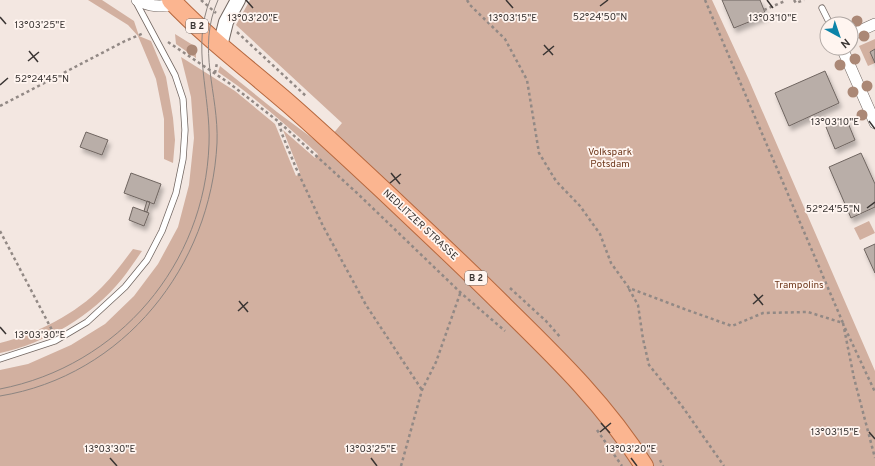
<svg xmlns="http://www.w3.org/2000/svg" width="875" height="466" viewBox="0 0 875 466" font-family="Overpass,sans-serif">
<defs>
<filter id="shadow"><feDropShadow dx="2.5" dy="4.5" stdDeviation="2" flood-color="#0004"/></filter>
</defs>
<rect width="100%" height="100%" fill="#f3e7e1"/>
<path fill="#d2b0a0" d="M 88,0 L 102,0 L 134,21 L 139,36 L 151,41 L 166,77 L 173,118 L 175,140 L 173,163 L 164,159 L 164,119 L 156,79 L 138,36 L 128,25 Z
M 250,0 L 712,0 L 748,78 L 875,371 L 875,466 L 0,466 L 0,370 L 28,364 L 71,345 L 105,324 L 134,296 L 158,264 L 178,227 L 189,185 L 194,138 L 191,97 L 181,57 L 235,91 L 275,124 L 296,176 L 300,173 L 283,130 L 315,158 L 318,154 C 286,125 254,96 218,72 L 220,66 L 277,112 L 323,146 L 342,123 L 236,25 Z
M 175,34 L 196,47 L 196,58 L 176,44 Z
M 875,39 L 875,49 L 870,52 L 875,63 L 868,66 L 859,46 Z
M 869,221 L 875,233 L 860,240 L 854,228 Z
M 133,249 L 142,251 C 135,261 129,270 122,279 C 92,316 46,343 0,353 L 0,343 C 35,335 77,313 102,287 C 114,275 123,262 133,249 Z"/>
<path fill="#b9aea8" stroke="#6f6560" filter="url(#shadow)" d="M 722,0 L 760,0 L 766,15 L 734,28 Z
M 875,49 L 875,63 L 870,52 Z
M 825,71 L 839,103 L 789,126 L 775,93 Z
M 846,118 L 855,140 L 835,149 L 826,127 Z
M 86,132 L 108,140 L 102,155 L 80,147 Z
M 861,153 L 875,184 L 875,207 L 851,218 L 829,167 Z
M 131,173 L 161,184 L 154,204 L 124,193 Z
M 147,201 L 150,202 L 147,212 L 144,211 Z
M 133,207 L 149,213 L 144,226 L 129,220 Z
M 875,244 L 875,273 L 864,249 Z"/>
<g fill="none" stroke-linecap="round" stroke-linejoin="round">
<g stroke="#726762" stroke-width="7">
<path id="service" d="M 822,8 L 830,24
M 0,359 L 55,341 L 87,322 L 125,287 L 147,260 L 162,231 L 176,193 L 183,159 L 185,130 L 183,99 L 175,75 L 136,2"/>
</g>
<g stroke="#726762" stroke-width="12">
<path id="minor" d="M 137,0 C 150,7 161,7 175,4
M 851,35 L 875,24
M 842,48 L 875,123"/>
</g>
<g stroke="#726762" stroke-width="16">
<path id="tertiary" d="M 220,46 L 226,22 L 238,0"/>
</g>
<g stroke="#b6683f" stroke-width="20">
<path id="primary" d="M 171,0 C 207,38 250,70 289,104 C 321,132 352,161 383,190 C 423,228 464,266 504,306 C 555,356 606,405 644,466"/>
</g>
<path stroke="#928985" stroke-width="2.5" stroke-dasharray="3 3" stroke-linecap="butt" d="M 201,0 L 216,13
M 467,0 L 470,5 L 505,39 L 527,80 L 539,153 L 556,181 L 580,206 L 600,234 L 611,263 L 629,288 L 687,310 L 732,326 L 763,313 L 808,312 L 843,323 L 854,378 L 875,458
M 705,0 L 843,323
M 794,0 L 796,3 L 804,0
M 764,10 L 785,1
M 237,32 L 307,97
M 168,42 L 229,83 L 279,122 L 357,193 L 461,293 L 505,331
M 215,73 L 217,63
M 0,106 L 125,41 L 144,33
M 279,123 L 282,134 L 296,168 L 323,226 L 366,305 L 422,390
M 0,231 L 53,332
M 510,288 L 546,321 L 561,338
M 629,289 L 638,305 L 643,339 L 649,365 L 682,406 L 724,466
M 845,328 L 875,392
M 597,430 L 622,466
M 660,460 L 663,466
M 401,466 L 422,390 L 436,362 L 461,291"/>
<use href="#service" stroke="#fff" stroke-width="5.5"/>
<use href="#minor" stroke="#fff" stroke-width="11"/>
<use href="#tertiary" stroke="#fff" stroke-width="14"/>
<use href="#primary" stroke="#fbb590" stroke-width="18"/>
<path stroke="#8d8581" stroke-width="1" d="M 0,389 C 119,366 205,264 209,144 C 211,96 191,46 210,0
M 0,396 C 124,376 211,266 217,143 C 219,93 196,49 218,0"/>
</g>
<g fill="#ab8876">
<circle cx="857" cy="21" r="5.5"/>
<circle cx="864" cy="36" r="5.5"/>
<circle cx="192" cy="50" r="5.5"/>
<circle cx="855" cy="59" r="5.5"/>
<circle cx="840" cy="65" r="5.5"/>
<circle cx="867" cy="86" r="5.5"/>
<circle cx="853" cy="92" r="5.5"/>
<circle cx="862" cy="115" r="5.5"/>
</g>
<path fill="none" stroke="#3a3533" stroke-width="1.5" d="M 246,0 L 253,8M 506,0 L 513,8M 767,0 L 773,8M 600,6 L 608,0M 0,17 L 6,24M 544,45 L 553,55M 29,51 L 38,62M 543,55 L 554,46M 28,61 L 39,52M 0,85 L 8,78M 869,121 L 875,129M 391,173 L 400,184M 390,183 L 401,174M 867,208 L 875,202M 754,294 L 763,305M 239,301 L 248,312M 753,304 L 763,295M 238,311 L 248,302M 0,327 L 6,334M 601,423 L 610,433M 600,432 L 611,423M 869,432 L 875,439M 110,458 L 117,466M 371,458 L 377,466M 631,458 L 637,466"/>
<g text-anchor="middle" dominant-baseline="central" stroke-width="3.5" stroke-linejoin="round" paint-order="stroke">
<g fill="#fff5f0" stroke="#756f6c" stroke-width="1">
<rect x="186" y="19" width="22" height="14" rx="3"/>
<rect x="465" y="271" width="22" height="14" rx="3"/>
</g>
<g font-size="9" font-weight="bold" fill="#3a3533">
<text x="197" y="26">B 2</text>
<text x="476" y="278">B 2</text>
</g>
<g font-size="10" fill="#703a1e" stroke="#fff5f0">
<text x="610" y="152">Volkspark<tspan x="610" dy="12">Potsdam</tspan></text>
<text x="799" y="285">Trampolins</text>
</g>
<g font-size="10" fill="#3a3533" stroke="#fff5f0">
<text transform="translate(420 225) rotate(43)">NEDLITZER STRASSE</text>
</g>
</g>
<g font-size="10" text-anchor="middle" fill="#3a3533" stroke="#fff5f0" stroke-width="3.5" stroke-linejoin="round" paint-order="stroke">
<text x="600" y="20">52°24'50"N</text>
<text x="253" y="21">13°03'20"E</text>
<text x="513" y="21">13°03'15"E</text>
<text x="773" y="21">13°03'10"E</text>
<text x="40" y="28">13°03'25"E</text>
<text x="42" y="82">52°24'45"N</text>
<text x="835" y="125">13°03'10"E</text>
<text x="833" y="212">52°24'55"N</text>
<text x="40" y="338">13°03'30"E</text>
<text x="835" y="435">13°03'15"E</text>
<text x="110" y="452">13°03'30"E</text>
<text x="371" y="452">13°03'25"E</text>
<text x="631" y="452">13°03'20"E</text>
</g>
<g transform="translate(839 36) rotate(140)"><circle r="19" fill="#fff5f0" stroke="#b0a8a4"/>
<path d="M0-3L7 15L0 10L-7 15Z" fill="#0c84a9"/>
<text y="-6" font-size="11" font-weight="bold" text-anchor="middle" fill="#3a3533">N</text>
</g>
</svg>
